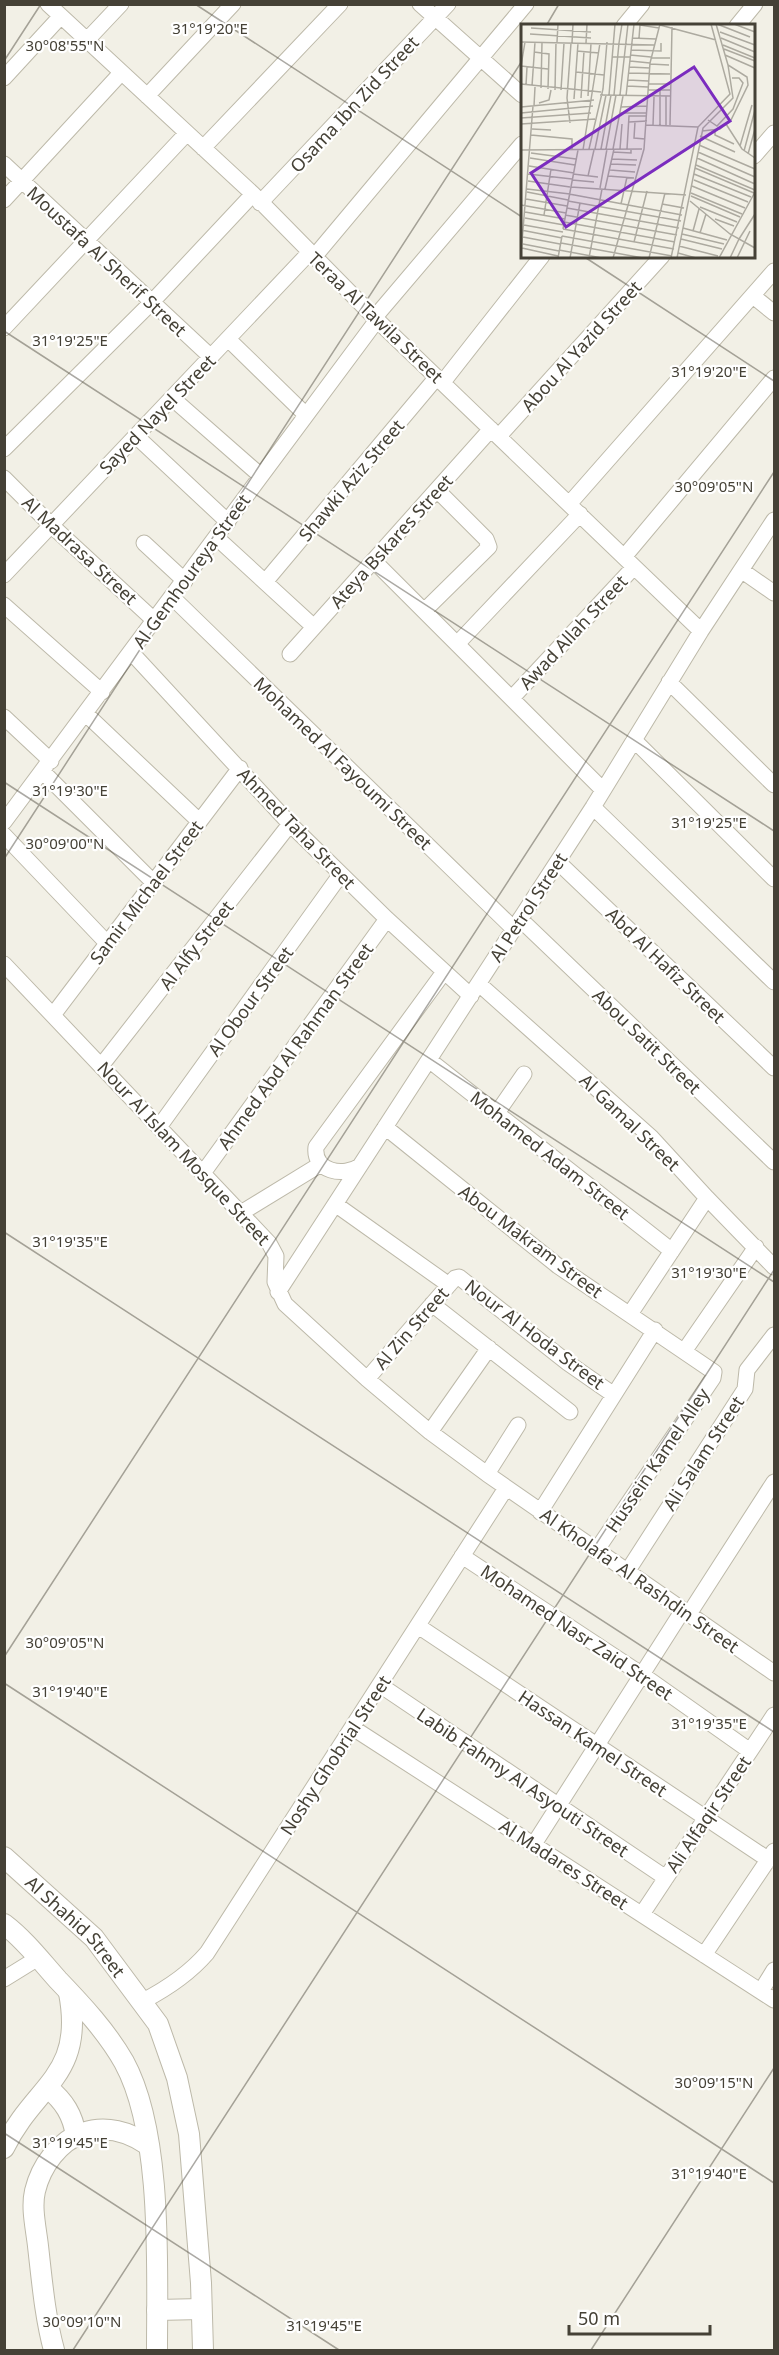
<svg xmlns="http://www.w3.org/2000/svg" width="779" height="2355" viewBox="0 0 779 2355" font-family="'Noto Sans',sans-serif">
<rect width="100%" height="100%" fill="#f2f0e6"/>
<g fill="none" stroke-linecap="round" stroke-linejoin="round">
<g stroke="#bdb9a9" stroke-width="17">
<path id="minor" d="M 48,4 L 253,194 L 377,320 L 701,631
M 420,4 L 522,95
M 624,26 L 642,4
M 737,26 L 755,4
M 87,40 L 121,4
M 4,78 L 61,16
M 147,96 L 233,4
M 203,148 L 340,4
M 754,156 L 774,133
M 4,164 L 211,357
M 4,200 L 121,73
M 260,203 L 448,4
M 314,257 L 526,4
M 753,296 L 774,313
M 375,317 L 522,144
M 4,328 L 187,133
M 228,339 L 306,415
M 443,382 L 542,256
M 172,398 L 261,476
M 136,436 L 228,522
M 499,436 L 662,256
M 4,449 L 151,303 L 253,194
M 4,478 L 51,525 L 155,621
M 570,503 L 774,271
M 217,538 L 314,627
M 144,543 L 185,581
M 624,557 L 774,378
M 374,561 L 603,790
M 741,570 L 774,593
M 4,575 L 310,252
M 265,582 L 437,377
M 173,598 L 514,929
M 4,605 L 102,692
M 424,611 L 489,547 L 486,539 L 437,490
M 457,644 L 580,514
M 131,652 L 290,824 L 387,919 L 471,996
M 290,654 L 491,429
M 669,682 L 774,785
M 512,698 L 634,567
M 86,714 L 199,821
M 4,717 L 51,761
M 634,740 L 774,879
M 42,771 L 153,882
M 593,807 L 774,982
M 4,822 L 377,320
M 4,835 L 107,943
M 558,862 L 774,1068
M 520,919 L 774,1162
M 4,964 L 269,1243 L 276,1256 L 275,1282 L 285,1304 L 367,1379 L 430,1432 L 487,1474 L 774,1673
M 479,984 L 651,1137 L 707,1198 L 774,1267
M 53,1015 L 240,768
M 429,1060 L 672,1251
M 101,1066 L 290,824
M 497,1113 L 524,1074
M 159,1127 L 341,874
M 385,1127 L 558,1266 L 714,1372 L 713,1378 L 596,1551
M 360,1166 C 344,1177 313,1172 316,1147 L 444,972
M 203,1173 L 387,919
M 335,1204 L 449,1285
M 241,1213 L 321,1164
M 278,1292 L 593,807 L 701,631 L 774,520
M 432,1304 L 570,1412
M 630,1314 L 707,1198
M 685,1350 L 756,1247
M 367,1379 L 455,1278 L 459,1277 L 568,1363 L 614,1395
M 430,1432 L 489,1348
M 487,1474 L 518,1425
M 540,1512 L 655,1330
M 462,1556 L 641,1674 L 750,1751
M 627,1572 L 745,1389 L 747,1370 L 774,1335
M 689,1614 L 774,1482
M 418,1626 L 769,1860
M 380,1685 L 666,1878
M 353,1728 L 774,2000
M 534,1844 L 683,1610
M 642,1914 L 774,1715
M 704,1955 L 774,1851
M 4,1979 L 38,1958
M 761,1991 L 774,1970
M 143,2001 C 168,1988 189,1974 207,1953 L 506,1488"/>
</g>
<g stroke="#bdb9a9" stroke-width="22">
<g id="tertiary">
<path id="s1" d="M 4,1857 L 94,1938 L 158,2024 L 177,2078 L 189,2134 L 201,2283 L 203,2350"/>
<path d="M 4,1924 C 25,1940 41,1961 58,1980 C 82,2005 107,2032 124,2062 C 163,2133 157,2269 157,2350"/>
<path d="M 48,2088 C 64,2101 73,2115 76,2136"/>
<path d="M 4,2148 C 35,2084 85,2077 69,1993"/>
<path d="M 157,2310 L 201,2309"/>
<path d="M 54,2350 C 45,2317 42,2281 38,2246 C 36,2228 31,2208 35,2191 C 41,2166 59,2141 83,2133 C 106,2125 129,2132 148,2145"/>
</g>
</g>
<use href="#minor" stroke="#fff" stroke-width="15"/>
<use href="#tertiary" stroke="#fff" stroke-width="20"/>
</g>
<path fill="none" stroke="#454136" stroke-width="1.5" stroke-opacity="0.45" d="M 195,4 L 522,217M 546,26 L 559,4M 4,61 L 41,4M 583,256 L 774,381M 4,331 L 774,831M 4,782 L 774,1282M 4,859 L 522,61M 4,1232 L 774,1732M 4,1657 L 774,472M 4,1683 L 774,2183M 4,2133 L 339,2350M 73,2350 L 774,1270M 591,2350 L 774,2068"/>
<g text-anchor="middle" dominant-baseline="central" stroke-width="4.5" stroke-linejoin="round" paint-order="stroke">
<g font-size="18" fill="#454136" stroke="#fff">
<text transform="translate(354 104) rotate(-47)">Osama Ibn Zid Street</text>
<text transform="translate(107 261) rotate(43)">Moustafa Al Sherif Street</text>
<text transform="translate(376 317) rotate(44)">Teraa Al Tawila Street</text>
<text transform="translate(581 346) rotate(-48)">Abou Al Yazid Street</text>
<text transform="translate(157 414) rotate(-46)">Sayed Nayel Street</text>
<text transform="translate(351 480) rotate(-50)">Shawki Aziz Street</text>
<text transform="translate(391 541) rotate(-48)">Ateya Bskares Street</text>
<text transform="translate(80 550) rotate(43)">Al Madrasa Street</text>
<text transform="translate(191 571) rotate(-54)">Al Gemhoureya Street</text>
<text transform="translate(573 632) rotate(-47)">Awad Allah Street</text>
<text transform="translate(343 763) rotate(44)">Mohamed Al Fayoumi Street</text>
<text transform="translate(297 828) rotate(46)">Ahmed Taha Street</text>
<text transform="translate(146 892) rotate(-53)">Samir Michael Street</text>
<text transform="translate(528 907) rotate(-57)">Al Petrol Street</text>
<text transform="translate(196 945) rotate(-52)">Al Alfy Street</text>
<text transform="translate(666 965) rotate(44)">Abd Al Hafiz Street</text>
<text transform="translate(250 1001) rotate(-54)">Al Obour Street</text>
<text transform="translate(647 1041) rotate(44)">Abou Satit Street</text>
<text transform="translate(295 1046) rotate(-54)">Ahmed Abd Al Rahman Street</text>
<text transform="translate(630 1122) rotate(44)">Al Gamal Street</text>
<text transform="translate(184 1153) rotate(47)">Nour Al Islam Mosque Street</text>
<text transform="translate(550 1155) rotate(38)">Mohamed Adam Street</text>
<text transform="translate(531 1241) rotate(37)">Abou Makram Street</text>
<text transform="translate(411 1328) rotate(-49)">Al Zin Street</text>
<text transform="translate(535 1334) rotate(37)">Nour Al Hoda Street</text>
<text transform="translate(703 1453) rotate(-57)">Ali Salam Street</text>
<text transform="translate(657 1460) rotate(-56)">Hussein Kamel Alley</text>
<text transform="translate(640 1580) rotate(35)">Al Kholafa' Al Rashdin Street</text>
<text transform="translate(577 1632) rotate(34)">Mohamed Nasr Zaid Street</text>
<text transform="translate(593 1743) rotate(34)">Hassan Kamel Street</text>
<text transform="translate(335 1755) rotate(-57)">Noshy Ghobrial Street</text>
<text transform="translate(523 1782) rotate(34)">Labib Fahmy Al Asyouti Street</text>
<text transform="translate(708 1814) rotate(-56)">Ali Alfaqir Street</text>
<text transform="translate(564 1864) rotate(33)">Al Madares Street</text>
<text stroke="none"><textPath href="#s1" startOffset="100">Al Shahid Street</textPath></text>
</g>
</g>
<g transform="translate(521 24)">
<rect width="234" height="234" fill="#f2f0e6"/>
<path fill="none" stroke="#adaaa0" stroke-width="1.5" d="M 196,0 L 229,13M 213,0 L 234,8M 139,1 L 195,16M 10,4 L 70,8M 199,8 L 234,21M 9,10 L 70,14M 111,14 L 135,15M 118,14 L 119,1 L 138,4M 200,14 L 234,28M 0,18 L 133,21M 36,18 L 37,0M 51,19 L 52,0M 65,19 L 66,0M 98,19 L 101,0M 202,21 L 234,34M 203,25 L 234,37M 110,26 L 140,27 L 140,19M 56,27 L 78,29M 13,28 L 28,30 L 27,65M 109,31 L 130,33M 204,31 L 234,44M 91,33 L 109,33M 130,34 L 149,34M 109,37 L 129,39M 129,40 L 148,41M 0,42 L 27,45M 0,42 L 4,18M 108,43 L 129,44M 55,48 L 83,51M 107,49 L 149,50M 107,56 L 127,57M 0,60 L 80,68M 127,60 L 149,60M 5,61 L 6,43M 11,62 L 14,18M 106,62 L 127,63M 20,64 L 21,18M 34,66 L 35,18M 40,66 L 43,19M 127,66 L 149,66M 79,71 L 149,72M 88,71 L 94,0M 93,71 L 98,19M 99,71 L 107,0M 67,72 L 70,19M 105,72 L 113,0M 60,74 L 63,27M 53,75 L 57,19M 18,79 L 28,76 L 30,66M 13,82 L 14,63M 0,83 L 73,76M 100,83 L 126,82M 0,89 L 72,82M 99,89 L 126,89M 0,94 L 70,89M 187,96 L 196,102 L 212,85 L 222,59 L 218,54 L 211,54M 108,98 L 126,97M 114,98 L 113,114 L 124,115M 49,99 L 46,74 L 50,19M 0,100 L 74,95M 205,100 L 221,125 L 234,134M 125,101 L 177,103M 132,101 L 133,73M 139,101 L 139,66M 145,101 L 145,72M 149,101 L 151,3M 11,105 L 30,106M 194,106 L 194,111 L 213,120M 181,107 L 199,105 L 210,96 L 227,61 L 226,53 L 207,41 L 195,0M 10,111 L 51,115 L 51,126M 179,112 L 214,128M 178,121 L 234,145M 219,122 L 231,81M 68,125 L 82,65 L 86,18M 74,125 L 85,71M 80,125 L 90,71M 85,125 L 95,71M 92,125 L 102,72M 99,125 L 101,100M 106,125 L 108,92 L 126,92M 0,126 L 121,125M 62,126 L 79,19M 223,127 L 234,86M 92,128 L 110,129 L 110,126M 177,128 L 234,153M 10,129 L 55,135M 227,130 L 234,105M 9,134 L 54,141M 176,134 L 234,160M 91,135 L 116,136M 90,140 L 115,141M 175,141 L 234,166M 8,142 L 53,149M 174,144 L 233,169M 89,146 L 114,148M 7,150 L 51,155M 52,150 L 77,153M 173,150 L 230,173M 67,152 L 73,126M 87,152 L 113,154M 51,156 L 73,158M 173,156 L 227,178M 7,157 L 49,163M 171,162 L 224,184M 50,163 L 165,171M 79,164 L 86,125M 6,165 L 49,170M 84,165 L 93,125M 6,168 L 47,176M 170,169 L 221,190M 48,170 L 161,191M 170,172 L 219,193M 5,175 L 46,182M 47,177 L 160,197M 169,177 L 209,210 L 234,224M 100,180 L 106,153M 141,180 L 163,184M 0,181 L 45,189M 179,183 L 216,198M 46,184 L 158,204M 4,188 L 44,195M 23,191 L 30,145M 44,191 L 156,211M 4,194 L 43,201M 194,195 L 213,202M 43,198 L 154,218M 3,201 L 42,208M 162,204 L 206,216M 42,205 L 153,225M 42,205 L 57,126M 0,206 L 41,214M 172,207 L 178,185M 179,209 L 185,190M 161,210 L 203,220M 41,212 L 151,232M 2,213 L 39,220M 160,215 L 201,225M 218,215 L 234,190M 113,218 L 126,167M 40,219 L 122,234M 2,220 L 38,227M 158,222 L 197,232M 1,224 L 37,232M 38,226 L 81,234M 157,229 L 175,234M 0,230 L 12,82M 37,234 L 41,212M 49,234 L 59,179M 68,234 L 81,165M 92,234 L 123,125 L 129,39 L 139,0M 128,234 L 144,169M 150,234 L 177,103 L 209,70 L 190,0M 156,234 L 182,104 L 212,74 L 207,41M 198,234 L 234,168M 209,234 L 218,215M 216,234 L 229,207"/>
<path fill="#7b2cbf" fill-opacity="0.15" stroke="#7b2cbf" stroke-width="3" d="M 173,43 L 209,97 L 45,203 L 10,149 Z"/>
<rect width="234" height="234" fill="none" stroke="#454136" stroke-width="3"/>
</g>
<g font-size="15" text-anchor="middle" fill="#454136" stroke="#fff" stroke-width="4.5" stroke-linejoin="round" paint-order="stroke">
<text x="210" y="34">31°19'20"E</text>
<text x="65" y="51">30°08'55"N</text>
<text x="70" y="346">31°19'25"E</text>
<text x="709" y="377">31°19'20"E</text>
<text x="714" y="492">30°09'05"N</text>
<text x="70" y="796">31°19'30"E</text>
<text x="709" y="828">31°19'25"E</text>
<text x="65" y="849">30°09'00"N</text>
<text x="70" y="1247">31°19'35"E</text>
<text x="709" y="1278">31°19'30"E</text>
<text x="65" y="1648">30°09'05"N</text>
<text x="70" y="1697">31°19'40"E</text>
<text x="709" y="1729">31°19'35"E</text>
<text x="714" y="2088">30°09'15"N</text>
<text x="70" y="2148">31°19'45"E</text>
<text x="709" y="2179">31°19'40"E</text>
<text x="82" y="2327">30°09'10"N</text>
<text x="324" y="2331">31°19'45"E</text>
</g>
<rect width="779" height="2355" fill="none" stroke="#454136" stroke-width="12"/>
<path d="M569 2325v9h141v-9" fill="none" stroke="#454136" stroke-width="3"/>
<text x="578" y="2325" font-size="18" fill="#454136" stroke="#ffffff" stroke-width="4.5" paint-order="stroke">50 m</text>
</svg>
